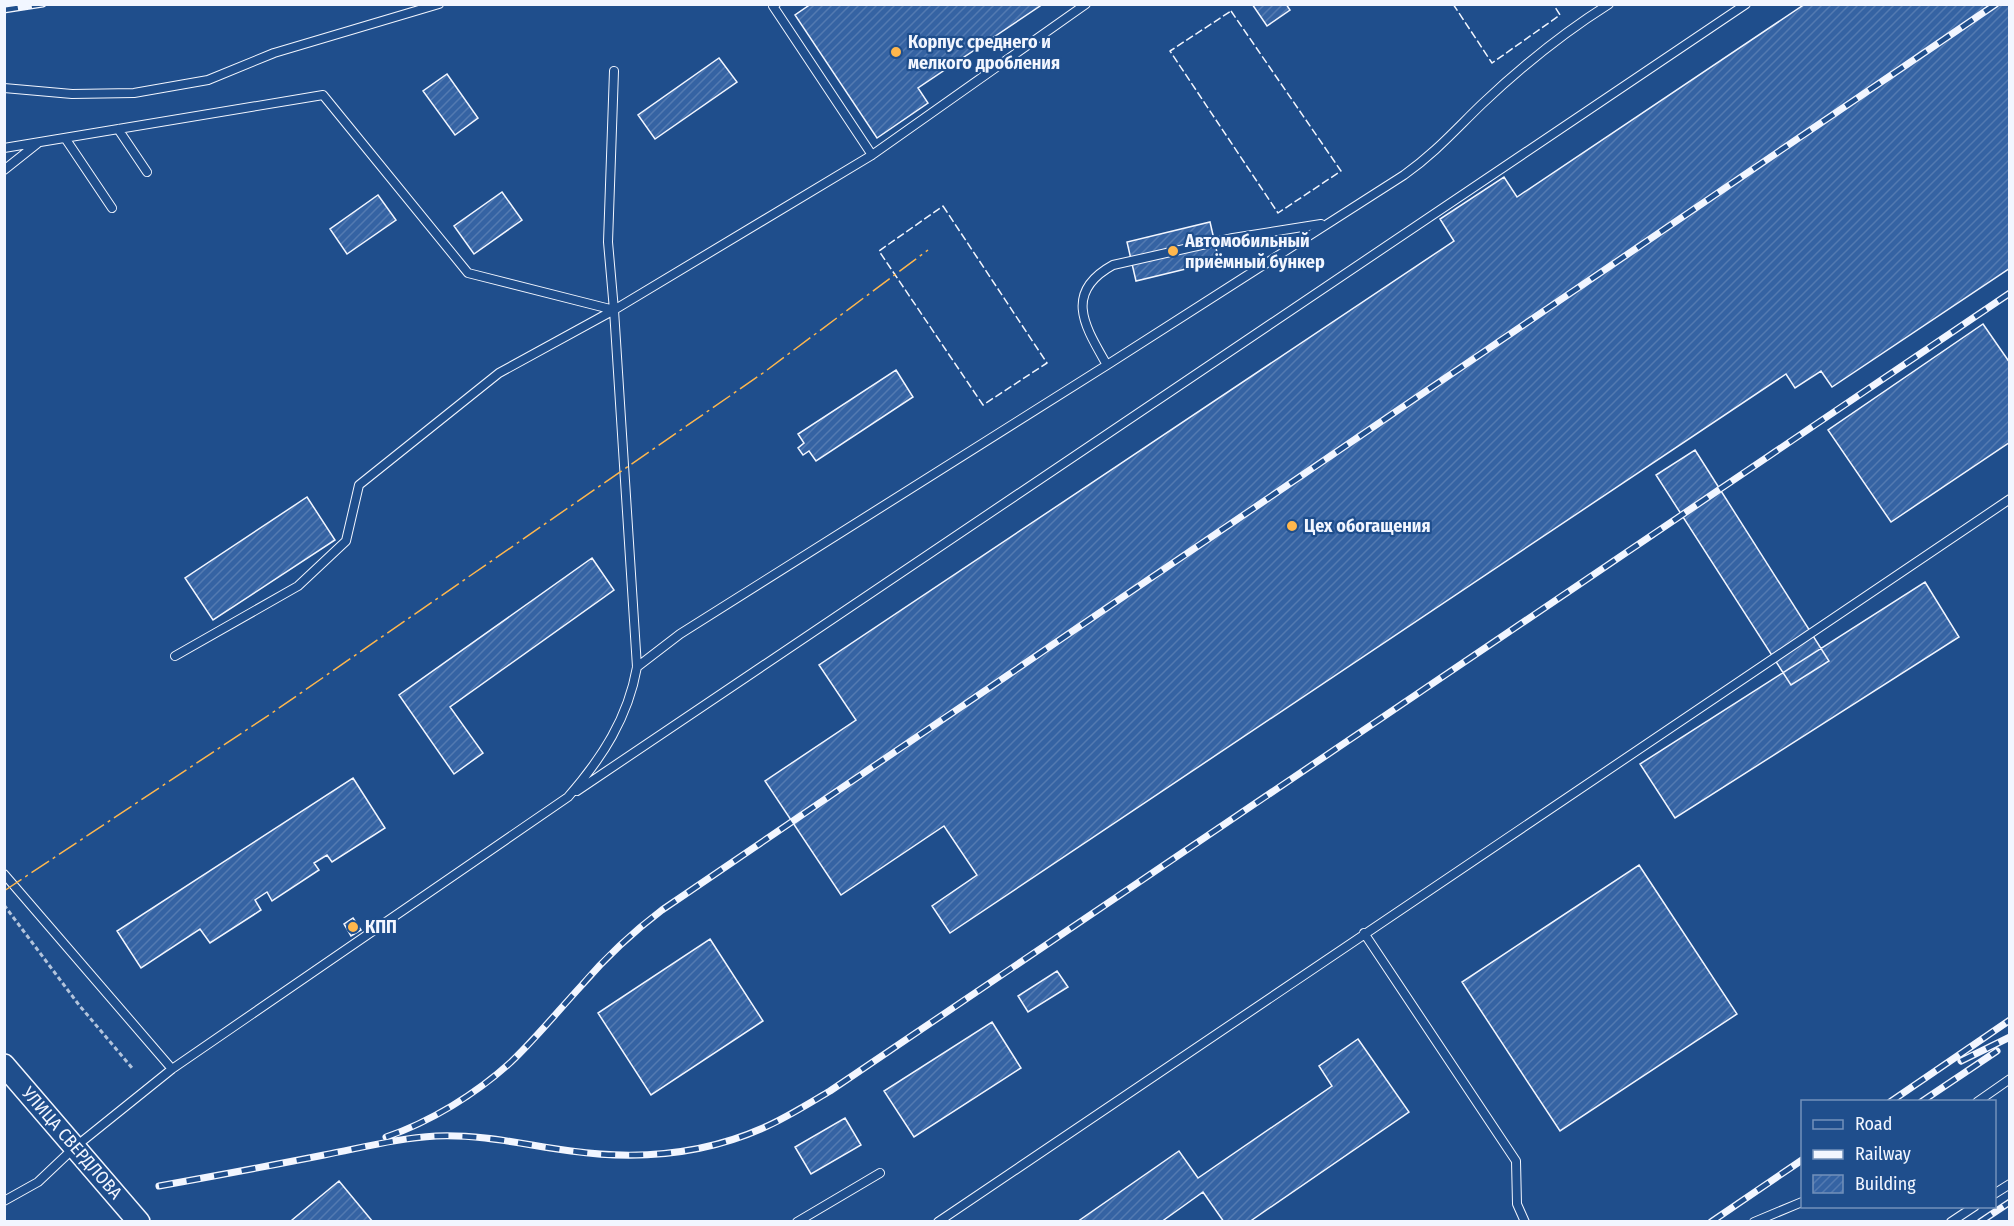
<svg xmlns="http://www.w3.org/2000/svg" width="2014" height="1226" viewBox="0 0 2014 1226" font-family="'Fira Sans Condensed',sans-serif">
<defs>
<pattern id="building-hatch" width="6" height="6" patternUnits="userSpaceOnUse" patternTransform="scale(1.5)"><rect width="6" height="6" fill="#3563a3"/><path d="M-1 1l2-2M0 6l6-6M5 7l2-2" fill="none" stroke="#537ab1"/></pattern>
</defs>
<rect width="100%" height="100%" fill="#1f4e8c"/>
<path fill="url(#building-hatch)" stroke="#f2f6ff" stroke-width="1.5" d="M 811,4 L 1043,4 L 918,88 L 928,103 L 877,138 L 795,15 Z
M 1252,4 L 1286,4 L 1290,10 L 1267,26 Z
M 1805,4 L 2010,4 L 2010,268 L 1832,387 L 1821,371 L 1795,388 L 1786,374 L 950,933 L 932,906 L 977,875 L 944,826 L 841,895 L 765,781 L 856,720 L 819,665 L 1454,241 L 1440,219 L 1504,177 L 1517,197 Z
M 719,58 L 737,82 L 655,139 L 638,115 Z
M 447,74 L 478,118 L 455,135 L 423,91 Z
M 502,192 L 522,220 L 474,254 L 454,226 Z
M 378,195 L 396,220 L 347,254 L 330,229 Z
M 1210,222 L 1219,261 L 1136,281 L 1127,242 Z
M 1983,324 L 2010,363 L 2010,442 L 1891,522 L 1828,430 Z
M 896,370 L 913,397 L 816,461 L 809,451 L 803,455 L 798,448 L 804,443 L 798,434 Z
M 1695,450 L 1829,661 L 1791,685 L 1656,475 Z
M 307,497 L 335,540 L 213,620 L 185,578 Z
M 592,558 L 614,590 L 450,707 L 483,753 L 454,774 L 399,695 Z
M 1925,582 L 1959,637 L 1675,818 L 1640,764 Z
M 353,778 L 385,828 L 332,862 L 327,855 L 314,863 L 319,870 L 272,901 L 267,892 L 255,900 L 261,910 L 210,943 L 200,929 L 141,968 L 117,931 Z
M 1639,865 L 1737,1014 L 1560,1131 L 1462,982 Z
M 353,918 L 361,930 L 351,936 L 344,924 Z
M 710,939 L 763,1021 L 651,1095 L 598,1013 Z
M 1057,971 L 1068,987 L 1028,1012 L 1018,996 Z
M 992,1022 L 1021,1068 L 914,1137 L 884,1091 Z
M 1358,1039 L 1409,1112 L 1249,1222 L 1224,1222 L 1203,1192 L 1161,1222 L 1077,1222 L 1179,1151 L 1198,1178 L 1332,1086 L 1319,1066 Z
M 845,1118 L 861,1145 L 811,1174 L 795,1147 Z
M 339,1181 L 373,1222 L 294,1222 L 292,1220 Z"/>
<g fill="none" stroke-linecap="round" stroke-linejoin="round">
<g stroke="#f2f6ff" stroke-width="10">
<path id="lane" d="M 776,4 L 773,6 L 872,155
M 4,88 L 72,94 L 134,93 L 208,80 L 274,53 L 439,4
M 118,129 L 147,172
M 65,138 L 112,208
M 4,148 L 323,95 L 468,273 L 614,310
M 4,170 L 38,143
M 1107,365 C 1086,328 1062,293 1113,265 L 1233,238 L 1321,224
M 175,656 L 298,586 L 346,541 L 359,485 L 499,373 L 614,310 L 872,155 L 1086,4
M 637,667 L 680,634 L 1107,365 L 1404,175 C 1435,153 1455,130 1482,104 C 1521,67 1563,33 1609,4
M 577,791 L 1746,4
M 4,874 L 172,1069
M 1364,933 L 1516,1161 L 1517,1204 L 1525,1222
M 1977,1102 L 2010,1079
M 1994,1194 L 2010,1184
M 4,1201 L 38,1182 L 75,1147 L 172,1069 L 568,797 C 602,758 628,718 637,667 L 614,310 L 608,242 L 614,71
M 797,1222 L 880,1173
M 938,1222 L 2010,499
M 1754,1222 L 1802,1202
M 1951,1222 L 1975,1206"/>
</g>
<g stroke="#f2f6ff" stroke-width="24">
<path id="secondary" d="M 4,1065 L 139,1222"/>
</g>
<path stroke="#b3c4dc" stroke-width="3" stroke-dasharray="4.5 3" stroke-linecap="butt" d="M 4,905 L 79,1005 L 133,1069"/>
<use href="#lane" stroke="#1f4e8c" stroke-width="8"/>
<use href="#secondary" stroke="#1f4e8c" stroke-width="21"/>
<g stroke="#f2f6ff" stroke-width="7">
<path id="rail" d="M 4,10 L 43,4
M 1961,1061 L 2010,1037
M 1890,1102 L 2010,1020
M 1921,1102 L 1997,1051
M 386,1137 C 430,1122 476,1094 511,1062 C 536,1038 558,1011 582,985 C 606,957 633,932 662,910 L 1996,4
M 159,1186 C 214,1176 269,1166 324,1155 C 361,1148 398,1138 436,1136 C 482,1134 526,1145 571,1151 C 636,1160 702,1155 763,1128 C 786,1118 808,1104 830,1091 L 2010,293
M 1711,1222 L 1802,1160
M 1980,1222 L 2010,1202"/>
</g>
<use href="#rail" stroke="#1f4e8c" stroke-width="4.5" stroke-dasharray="14" stroke-linecap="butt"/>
<path stroke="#f2f6ff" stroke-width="1.5" stroke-dasharray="8 3" stroke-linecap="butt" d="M 1453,4 L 1492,63 L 1560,15 L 1553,4
M 1231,11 L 1341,171 L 1278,213 L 1170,51 Z
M 943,206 L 1047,363 L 983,405 L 879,251 Z"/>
<path stroke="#ffb74d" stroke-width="1.5" stroke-dasharray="21 4.5 3 4.5" stroke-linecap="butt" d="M 4,891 L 269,715 L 763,373 L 928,250"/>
</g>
<g fill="#ffb74d" stroke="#1f4e8c" stroke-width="2">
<circle cx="896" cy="52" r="6"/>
<circle cx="1173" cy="251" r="6"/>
<circle cx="1292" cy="526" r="6"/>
<circle cx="353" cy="927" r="6"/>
</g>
<g text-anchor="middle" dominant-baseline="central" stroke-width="4.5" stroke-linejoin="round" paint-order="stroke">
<g font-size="18" font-weight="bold" fill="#f2f6ff" stroke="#1f4e8c" text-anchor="start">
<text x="908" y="42">Корпус среднего и<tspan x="908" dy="21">мелкого дробления</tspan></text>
<text x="1185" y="241">Автомобильный<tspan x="1185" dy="21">приёмный бункер</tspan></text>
<text x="1304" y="526">Цех обогащения</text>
<text x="365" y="927">КПП</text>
</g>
<g font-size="18" fill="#f2f6ff" stroke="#1f4e8c">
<text transform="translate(72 1143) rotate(49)">УЛИЦА СВЕРДЛОВА</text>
</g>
</g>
<rect width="2014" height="1226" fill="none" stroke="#f2f6ff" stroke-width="12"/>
<rect x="1801" y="1100" width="195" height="108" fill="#1f4e8c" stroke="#7391ba" stroke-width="1.5"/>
<rect x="1813" y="1120" width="30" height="9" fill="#1f4e8c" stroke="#7391ba" stroke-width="1.5"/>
<text x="1855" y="1130" font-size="18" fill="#f2f6ff">Road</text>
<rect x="1813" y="1150" width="30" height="9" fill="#f2f6ff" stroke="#7391ba" stroke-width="1.5"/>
<text x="1855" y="1160" font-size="18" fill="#f2f6ff">Railway</text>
<rect x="1813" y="1175" width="30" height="18" fill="url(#building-hatch)" stroke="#7391ba" stroke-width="1.5"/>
<text x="1855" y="1190" font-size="18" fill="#f2f6ff">Building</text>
</svg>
